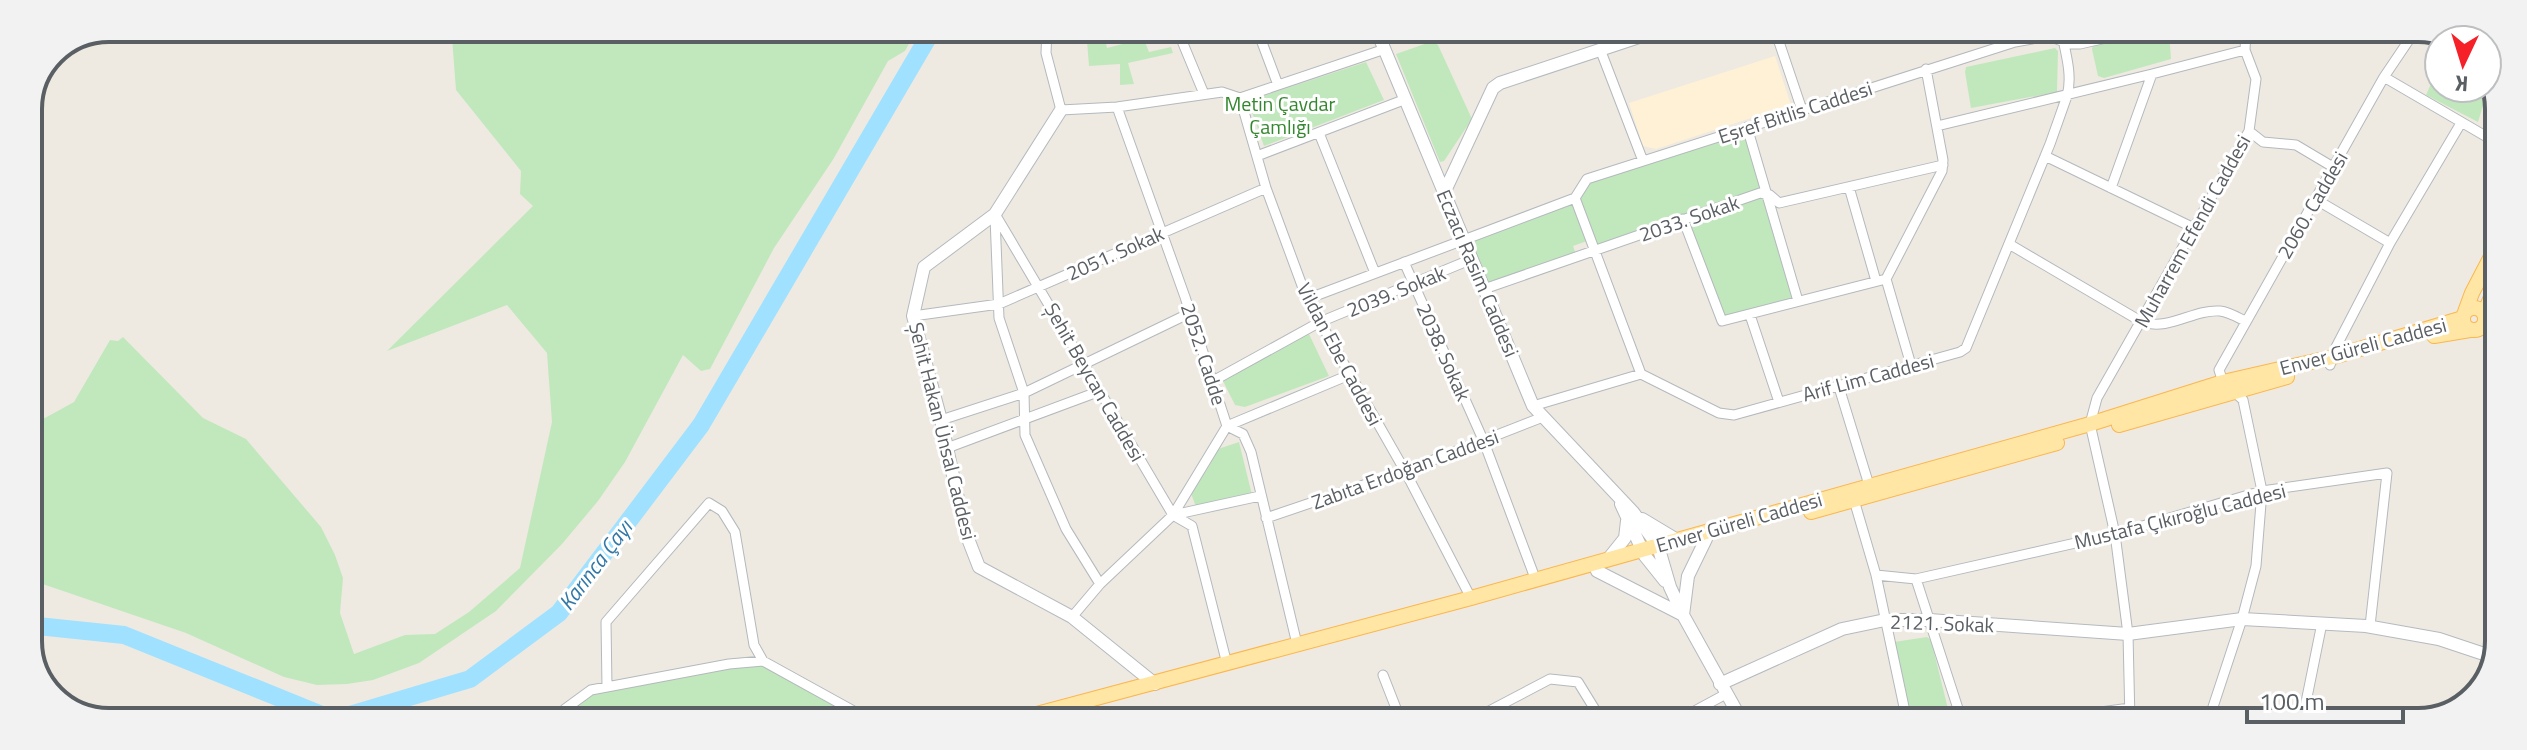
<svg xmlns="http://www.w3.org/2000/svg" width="2527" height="750" viewBox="0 0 2527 750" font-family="'Titillium Web',sans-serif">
<rect width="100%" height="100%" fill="#eeeae1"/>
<path fill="#fff1d5" d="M 1775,56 L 1791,105 L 1656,149 L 1643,146 L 1629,103 Z"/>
<path fill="#c1e8bc" d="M 463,28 L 917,29 L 905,51 L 888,61 L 834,158 L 774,248 L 710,369 L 701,371 L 683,355 L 625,462 L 598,501 L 562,544 L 496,611 L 419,663 L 373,680 L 347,684 L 317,685 L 284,677 L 186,633 L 28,579 L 28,411 L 45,418 L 74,402 L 110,340 L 118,341 L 123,337 L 203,418 L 246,439 L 321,527 L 335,555 L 343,578 L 340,613 L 354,654 L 405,635 L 435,634 L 469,612 L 520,568 L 552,422 L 547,353 L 507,305 L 387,351 L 533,206 L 520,194 L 521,171 L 456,90 L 452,38 Z
M 1086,29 L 1103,29 L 1107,48 L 1134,41 L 1131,29 L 1140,29 L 1149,52 L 1171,47 L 1173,53 L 1128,63 L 1134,84 L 1120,85 L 1120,64 L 1089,66 Z
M 2158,30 L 2169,30 L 2171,59 L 2104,78 L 2098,76 L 2092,49 L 2093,46 Z
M 1433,41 L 1438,45 L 1472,119 L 1444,161 L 1440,162 L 1396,54 Z
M 2055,48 L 2058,51 L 2057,92 L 1971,108 L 1965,72 L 1966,67 Z
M 1366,62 L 1384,100 L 1264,146 L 1248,101 Z
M 2439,66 L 2439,88 L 2487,88 L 2487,74 L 2490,82 L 2478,122 L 2426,95 Z
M 1747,127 L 1798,301 L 1725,322 L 1683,219 L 1595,250 L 1590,240 L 1573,246 L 1577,257 L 1484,289 L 1463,240 L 1575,198 L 1587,179 Z
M 1308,332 L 1329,376 L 1245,407 L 1235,405 L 1223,381 L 1225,377 Z
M 1239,442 L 1252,495 L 1196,507 L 1189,488 C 1205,477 1210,465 1218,449 Z
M 1927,637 L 1931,640 L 1951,721 L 1912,721 L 1894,642 Z
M 763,661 L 870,720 L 556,720 L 591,690 Z"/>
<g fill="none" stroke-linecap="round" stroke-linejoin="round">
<path stroke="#a0e1ff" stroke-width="18" d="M 28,625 L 124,635 L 322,715 L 346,716 L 470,679 L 559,613 L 701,425 L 933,29"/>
<g stroke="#b4b9bd" stroke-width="11">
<path id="street" d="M 1047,29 L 1046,53 L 1061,110 L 1117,107 L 1222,92 L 1240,98 L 1385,49
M 1177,29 L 1204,94
M 1257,29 L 1278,85
M 1775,30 L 1802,110
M 2423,31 L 2428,36 L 2440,40
M 1600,49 L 1643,161
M 2384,77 L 2499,144
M 1240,98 L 1266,188 L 1307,299 L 1405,471 L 1471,598
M 1117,107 L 1185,297 L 1227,426 L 1243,434 L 1251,452 L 1297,644
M 1937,126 L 2152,74
M 1747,127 L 1798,301
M 2249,131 L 2263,142 L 2296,145 L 2333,167
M 1319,133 L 1375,273
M 1257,156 L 1406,99
M 2045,156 L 2196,229
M 1849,187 L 1876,281
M 2111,188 L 2152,74 L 2245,50
M 1575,198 L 1641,374 L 1719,413 L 1734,415 L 1960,352 L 1966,348 L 2050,144 L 2067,96 C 2073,75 2065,51 2061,30
M 2315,199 L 2390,243
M 995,214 L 1173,515 L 1192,526 L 1227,664
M 995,217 L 999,318 L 1024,393 L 1025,435 L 1066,529 L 1100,584
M 1683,219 L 1722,321 L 1886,279 L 1911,365
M 2009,244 L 2142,322 C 2170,331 2193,309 2220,311 C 2229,312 2237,317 2245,321
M 1404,262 L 1484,442 L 1535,578
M 1886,279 L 1942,171 L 1943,160 L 1926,69
M 1484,289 L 1760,193 L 1770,195 L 1779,203 L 1943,165
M 1307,299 L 1575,198 L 1587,179 L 2015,42 L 2049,36 L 2069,44 L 2080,44 L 2141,30
M 2484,314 L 2498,324
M 1750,315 L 1779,402
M 913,316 L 999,304 L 1266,188
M 2478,329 L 2498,332
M 2330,365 L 2336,347 L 2390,243 L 2461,123
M 1213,381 L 1320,322 L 1472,259
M 1838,384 L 1869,485
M 1533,406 L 1641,374
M 941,420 L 1024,393 L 1190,313
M 947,448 L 1100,391
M 1854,500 L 1876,575 L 1907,721
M 1173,515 L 1260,496
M 1266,518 L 1405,471 L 1543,417
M 1876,575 L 1916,579 L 1962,721
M 1916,579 L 2115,534 L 2262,491 L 2387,473 L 2370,626
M 1072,617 L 1100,584 L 1173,515 L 1227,426 L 1349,375
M 1383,675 L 1401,721
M 607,687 L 606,622 L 709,503 L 722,511 L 735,532 L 754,645 L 763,661
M 556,720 L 565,709 L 591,690 L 729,664 L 763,661 L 870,720
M 1470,721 L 1550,679 L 1578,682 L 1602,721
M 1676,721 L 1726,694
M 2026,722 L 2130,708
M 2130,722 L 2128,634 L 2115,534 L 2090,424 L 2097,398 L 2249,131 L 2256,79 L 2245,50 L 2246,30
M 2208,722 L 2242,619 L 2256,566 L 2262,491 L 2243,400 L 2223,382 L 2219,370 L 2384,77 L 2415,31
M 2302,722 L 2322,623"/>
</g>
<g stroke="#b5babf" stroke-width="14">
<path id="secondary" d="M 1376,29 L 1533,406 L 1633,512 L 1658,546 L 1670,587 L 1683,615 L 1742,721
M 1061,110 L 995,214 L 924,267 L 913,316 L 941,420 L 965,531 L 979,567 L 1072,617 L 1155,684
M 1444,193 L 1493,88 L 1500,83 L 1660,30
M 1621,504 L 1645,556 L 1665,581
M 1642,519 L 1677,540
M 1609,558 L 1625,538 L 1627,521
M 1597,571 L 1683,615 L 1688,576 L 1706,539
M 1720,684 L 1842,629 L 1885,620 L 1929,620 L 2128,634 L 2242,619 L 2366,626 L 2439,639 L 2496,658"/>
</g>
<g stroke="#fbb64d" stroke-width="16">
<path id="primary" d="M2463 319a11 11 0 1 1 22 0a11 11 0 1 1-22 0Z
M 2465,312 L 2472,293 L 2498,243
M 2484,314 L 2498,280
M 2434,336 L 2470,330
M 2119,425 L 2287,377
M 1811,512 L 2057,443
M 1014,720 L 1471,598 L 2090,424 L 2223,382 L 2333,357 L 2463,318"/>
</g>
<use href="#street" stroke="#fff" stroke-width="9"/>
<use href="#secondary" stroke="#fff" stroke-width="12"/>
<use href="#primary" stroke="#ffe6a5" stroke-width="14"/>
</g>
<g text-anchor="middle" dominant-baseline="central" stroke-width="6" stroke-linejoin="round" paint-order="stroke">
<g font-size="20" fill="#34872e" stroke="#fff">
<text x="1280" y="103">Metin Çavdar<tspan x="1280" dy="23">Çamlığı</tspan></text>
</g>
<g font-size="20" fill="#5a5f64" stroke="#fff">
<text transform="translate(1795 112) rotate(-18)">Eşref Bitlis Caddesi</text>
<text transform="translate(2312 205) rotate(-60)">2060. Caddesi</text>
<text transform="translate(1689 218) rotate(-19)">2033. Sokak</text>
<text transform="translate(2192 231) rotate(-61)">Muharrem Efendi Caddesi</text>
<text transform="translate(1115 253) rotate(-24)">2051. Sokak</text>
<text transform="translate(1478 273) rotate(67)">Eczacı Rasim Caddesi</text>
<text transform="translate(1396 291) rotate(-22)">2039. Sokak</text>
<text transform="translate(2363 346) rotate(-15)">Enver Güreli Caddesi</text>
<text transform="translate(1444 352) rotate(66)">2038. Sokak</text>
<text transform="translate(1204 354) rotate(72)">2052. Cadde</text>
<text transform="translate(1340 354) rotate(62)">Vildan Ebe Caddesi</text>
<text transform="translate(1868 377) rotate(-15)">Arif Lim Caddesi</text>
<text transform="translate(1095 382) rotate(60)">Şehit Beycan Caddesi</text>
<text transform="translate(943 431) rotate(76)">Şehit Hakan Ünsal Caddesi</text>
<text transform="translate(1405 469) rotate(-20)">Zabıta Erdoğan Caddesi</text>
<text transform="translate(2180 516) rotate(-14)">Mustafa Çıkıroğlu Caddesi</text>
<text transform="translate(1739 522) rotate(-16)">Enver Güreli Caddesi</text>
<text transform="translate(1942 623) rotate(2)">2121. Sokak</text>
</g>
<g font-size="22" font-style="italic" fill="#3278a6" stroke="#fff">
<text transform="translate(595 565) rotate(-53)">Karınca Çayı</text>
</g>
</g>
<path d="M0 0H2527V750H0ZM109 42H2418A67 67 0 0 1 2485 109V641A67 67 0 0 1 2418 708H109A67 67 0 0 1 42 641V109A67 67 0 0 1 109 42Z" fill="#f2f2f3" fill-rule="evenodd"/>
<path fill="none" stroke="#5a5f64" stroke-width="4" d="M109 42H2418A67 67 0 0 1 2485 109V641A67 67 0 0 1 2418 708H109A67 67 0 0 1 42 641V109A67 67 0 0 1 109 42Z"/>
<g transform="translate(2463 64) rotate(184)"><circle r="38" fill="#ffffff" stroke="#bdbfc1" stroke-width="2"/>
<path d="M0-6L14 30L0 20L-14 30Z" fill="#f62028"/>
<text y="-12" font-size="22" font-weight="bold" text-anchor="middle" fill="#5a5f64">K</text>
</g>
<path d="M2247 710v12h156v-12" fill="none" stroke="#5a5f64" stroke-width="4"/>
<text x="2259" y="710" font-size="24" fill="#5a5f64" stroke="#ffffff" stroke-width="6" paint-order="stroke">100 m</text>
</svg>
